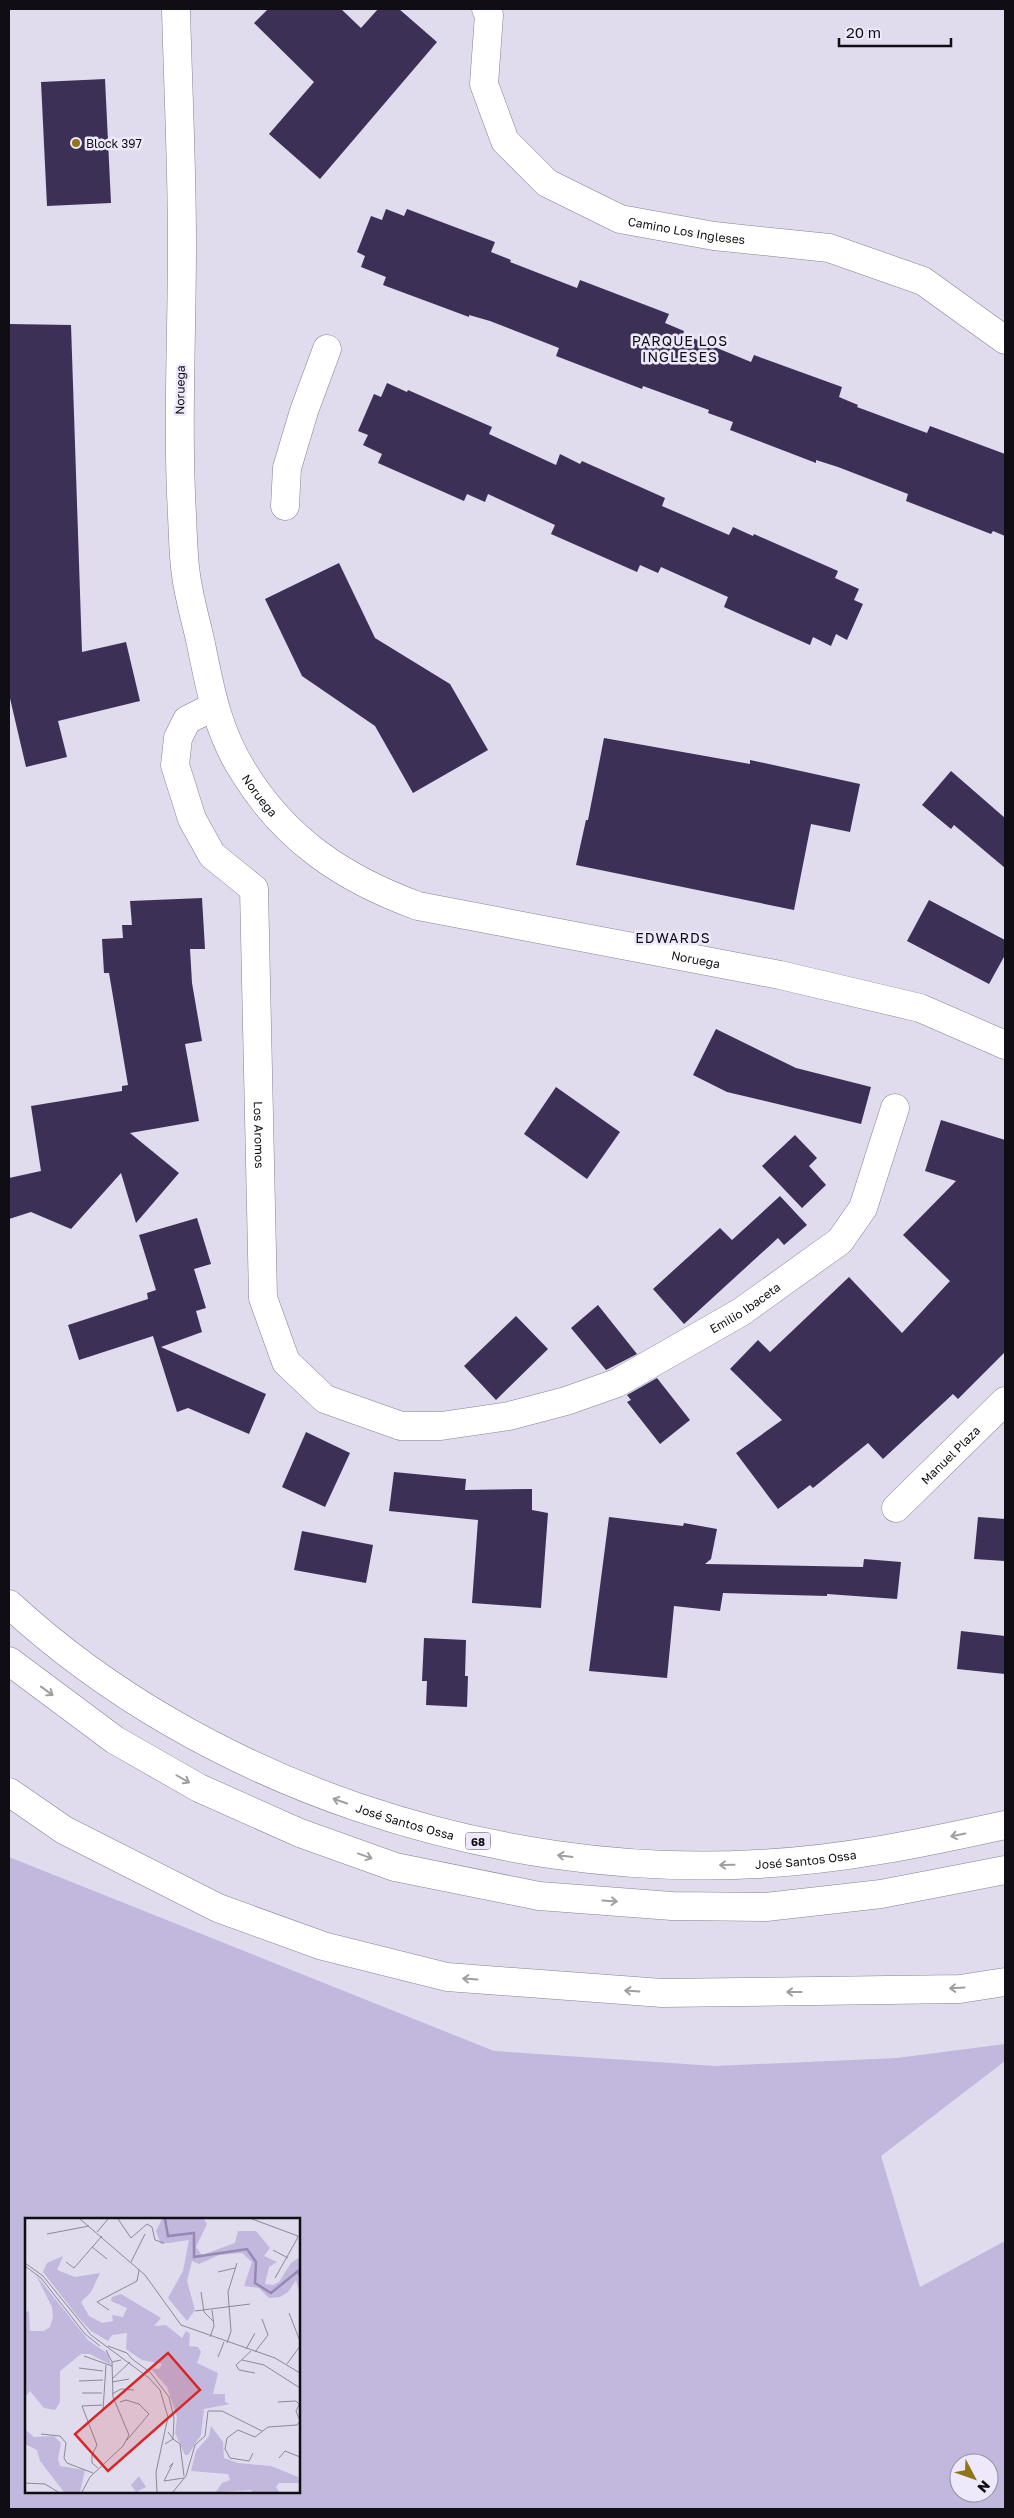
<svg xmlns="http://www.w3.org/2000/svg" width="1014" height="2518" viewBox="0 0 1014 2518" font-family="'Golos Text',sans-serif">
<rect width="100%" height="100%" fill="#e0dbed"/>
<path fill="#c2b7dc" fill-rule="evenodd" d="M 9,1857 L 494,2051 L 715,2066 L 897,2058 L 1005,2044 L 1005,2061 L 881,2156 L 920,2287 L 1005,2241 L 1005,2509 L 9,2509 ZM 26,2219 L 299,2219 L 299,2492 L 26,2492 ZM 959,2463 L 989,2463 L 989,2493 L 959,2493 Z"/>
<path fill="#3d3056" d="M 268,9 L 341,9 L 361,28 L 378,9 L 399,9 L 437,42 L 320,179 L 269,134 L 314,82 L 254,23 Z
M 105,79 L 111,203 L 47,206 L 41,82 Z
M 386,209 L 404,216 L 407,209 L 460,229 L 495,242 L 491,252 L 511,260 L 510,262 L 577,288 L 580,280 L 669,314 L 665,323 L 684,331 L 683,334 L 751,362 L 754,355 L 842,387 L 839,397 L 858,405 L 857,407 L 927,433 L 930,426 L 1005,454 L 1005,536 L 993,531 L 991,534 L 906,501 L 908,494 L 838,467 L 816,460 L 816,463 L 730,430 L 733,422 L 708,413 L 709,410 L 643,386 L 642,389 L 556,356 L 559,348 L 490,321 L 469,315 L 469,317 L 383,285 L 386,277 L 361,267 L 365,256 L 357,252 L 371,216 L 382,220 Z
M 9,324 L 71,325 L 82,652 L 126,642 L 140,701 L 58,721 L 67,757 L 26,767 L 9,694 Z
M 387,383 L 407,392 L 408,390 L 492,427 L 489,434 L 556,465 L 560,454 L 580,464 L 582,461 L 665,498 L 662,506 L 729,535 L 733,527 L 753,536 L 754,534 L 838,571 L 835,578 L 859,589 L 854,600 L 863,604 L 847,640 L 836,634 L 831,646 L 813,637 L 810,645 L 724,607 L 728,597 L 661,567 L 658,573 L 640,565 L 637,572 L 551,534 L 555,525 L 488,494 L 485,502 L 467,494 L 464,501 L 378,463 L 382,454 L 363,445 L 368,435 L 358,431 L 374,394 L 381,397 Z
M 339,563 L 375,638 L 450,684 L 488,750 L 413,793 L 375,726 L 302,676 L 265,599 Z
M 604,738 L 750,764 L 750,760 L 860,784 L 850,832 L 811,824 L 794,910 L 576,865 L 586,820 L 588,820 Z
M 951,771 L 1005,818 L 1005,868 L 954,825 L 951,829 L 922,805 Z
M 202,898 L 205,949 L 190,949 L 192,983 L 202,1041 L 185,1044 L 199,1121 L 130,1133 L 179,1173 L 136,1223 L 121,1173 L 71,1229 L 31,1212 L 9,1219 L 9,1178 L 41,1171 L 31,1106 L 122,1091 L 122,1086 L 128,1085 L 109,973 L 104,973 L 102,939 L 123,938 L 122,925 L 132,925 L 130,901 Z
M 929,900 L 1005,940 L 1005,955 L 989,984 L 907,941 Z
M 716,1029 L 796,1068 L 871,1087 L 861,1124 L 727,1092 L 693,1075 Z
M 556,1087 L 620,1132 L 587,1179 L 524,1134 Z
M 941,1120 L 1005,1140 L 1005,1352 L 958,1399 L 953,1394 L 883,1459 L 868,1443 L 813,1488 L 810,1485 L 778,1509 L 736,1453 L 782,1420 L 730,1369 L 758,1340 L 770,1352 L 849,1277 L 902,1333 L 950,1281 L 903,1235 L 956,1181 L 925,1171 Z
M 795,1135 L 817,1158 L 809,1166 L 826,1185 L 802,1208 L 762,1166 Z
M 780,1196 L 807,1225 L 784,1245 L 778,1238 L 684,1324 L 653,1289 L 720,1228 L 732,1240 Z
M 197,1218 L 211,1264 L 194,1269 L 206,1308 L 196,1311 L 202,1332 L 161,1347 L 266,1394 L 249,1434 L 188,1408 L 177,1412 L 153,1336 L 79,1360 L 68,1325 L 148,1299 L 147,1293 L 156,1290 L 139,1235 Z
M 598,1305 L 637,1354 L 606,1370 L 571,1328 Z
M 516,1316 L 548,1349 L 496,1400 L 464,1366 Z
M 657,1378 L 690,1420 L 660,1444 L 627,1402 L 631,1400 L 627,1395 Z
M 306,1432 L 350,1453 L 325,1507 L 282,1487 Z
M 394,1472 L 466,1479 L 465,1490 L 532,1489 L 532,1510 L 548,1513 L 541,1608 L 472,1603 L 478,1520 L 389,1511 Z
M 609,1517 L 683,1526 L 684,1523 L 717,1529 L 711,1559 L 705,1564 L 863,1567 L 864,1559 L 901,1562 L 897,1599 L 827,1594 L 827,1596 L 723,1593 L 720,1611 L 674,1606 L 667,1678 L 589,1671 Z
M 978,1517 L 1005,1519 L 1005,1561 L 974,1559 Z
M 302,1531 L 373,1545 L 366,1583 L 294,1570 Z
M 961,1631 L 1005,1636 L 1005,1674 L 957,1669 Z
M 424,1638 L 466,1640 L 465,1676 L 468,1676 L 467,1707 L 426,1705 L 427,1681 L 422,1681 Z"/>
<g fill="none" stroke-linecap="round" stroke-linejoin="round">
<g stroke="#868292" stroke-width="29">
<g id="minor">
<path id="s1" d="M 486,9 L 489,15 L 484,84 L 505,141 L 547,183 L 620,219 L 714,236 L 829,248 L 923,281 L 1005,340"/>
<path d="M 285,506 L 287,468 L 304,411 L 327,349"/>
<path id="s2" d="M 213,707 L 187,720 L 178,738 L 175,765 L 192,819 L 212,855 L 254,889 L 263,1298 L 286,1362 L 325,1399 L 401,1426 L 441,1426 L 509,1416 L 566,1401 L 617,1383 L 741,1312 L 840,1241 L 863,1208 L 895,1108"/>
<path id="s3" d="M 896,1508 L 1005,1401"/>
</g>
</g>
<g stroke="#868292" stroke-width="29">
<path id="tertiary" d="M 9,1792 L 64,1830 L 218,1908 L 323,1946 L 447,1977 L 662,1993 L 960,1989 L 1005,1982"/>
</g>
<g stroke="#868292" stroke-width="29">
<g id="secondary">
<path id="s4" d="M 176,9 C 178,87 182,166 182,244 C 182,335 177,425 182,515 C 183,535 183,555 186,575 C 189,598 196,621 201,644 C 210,689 218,732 243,771 C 285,840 344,879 418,906 L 780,975 L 920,1008 L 1005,1045"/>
</g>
</g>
<g stroke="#868292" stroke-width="29">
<g id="motorway">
<path id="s5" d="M 9,1604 C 204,1784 494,1879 757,1864 C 842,1860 923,1843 1005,1825"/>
<path d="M 9,1661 L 115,1740 L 199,1788 L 300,1833 L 395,1867 L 539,1896 L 672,1906 L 766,1907 L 881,1894 L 1005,1870"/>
</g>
</g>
<use href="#minor" stroke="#fff" stroke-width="28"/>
<use href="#tertiary" stroke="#fff" stroke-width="28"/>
<use href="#secondary" stroke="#fff" stroke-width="28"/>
<use href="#motorway" stroke="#fff" stroke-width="28"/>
</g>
<defs><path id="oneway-shaft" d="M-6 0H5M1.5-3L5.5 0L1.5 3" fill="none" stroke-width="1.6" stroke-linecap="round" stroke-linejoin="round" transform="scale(1.25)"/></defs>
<g stroke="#9f9fa1">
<use href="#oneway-shaft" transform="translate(47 1691) rotate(36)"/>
<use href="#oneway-shaft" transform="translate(183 1779) rotate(30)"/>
<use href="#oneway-shaft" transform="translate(340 1801) rotate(-161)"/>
<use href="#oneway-shaft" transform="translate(958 1835) rotate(168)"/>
<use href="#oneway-shaft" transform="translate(365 1856) rotate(20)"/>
<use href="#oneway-shaft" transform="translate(565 1856) rotate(-173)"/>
<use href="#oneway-shaft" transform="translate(727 1865) rotate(179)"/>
<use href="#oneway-shaft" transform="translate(610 1901) rotate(4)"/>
<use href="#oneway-shaft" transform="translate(470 1979) rotate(-176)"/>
<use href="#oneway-shaft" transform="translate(957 1988) rotate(177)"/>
<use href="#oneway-shaft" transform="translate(632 1991) rotate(-176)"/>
<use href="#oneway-shaft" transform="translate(794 1992) rotate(180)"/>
</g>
<circle fill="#917319" stroke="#ede8fa" stroke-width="2" cx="76" cy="143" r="5"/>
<g text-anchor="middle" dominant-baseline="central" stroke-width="5" stroke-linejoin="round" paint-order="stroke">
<rect fill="#ede8fa" stroke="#524f59" stroke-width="1" x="465.5" y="1832.5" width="25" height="17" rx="4"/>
<g font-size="11" font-weight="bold" fill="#100e14">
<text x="478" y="1841">68</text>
</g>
<g font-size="12" fill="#100e14" stroke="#ede8fa" text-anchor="start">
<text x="86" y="143">Block 397</text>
</g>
<g font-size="12" fill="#100e14" stroke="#ede8fa">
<text stroke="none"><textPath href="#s1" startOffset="345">Camino Los Ingleses</textPath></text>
<text transform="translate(180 390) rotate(-89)">Noruega</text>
<text stroke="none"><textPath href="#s4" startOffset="801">Noruega</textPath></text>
<text stroke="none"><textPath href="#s4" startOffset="1280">Noruega</textPath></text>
<text stroke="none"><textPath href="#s2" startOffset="474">Los Aromos</textPath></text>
<text stroke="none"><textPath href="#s2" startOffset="1210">Emilio Ibaceta</textPath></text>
<text stroke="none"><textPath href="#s3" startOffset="76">Manuel Plaza</textPath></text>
<text stroke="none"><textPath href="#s5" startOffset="456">José Santos Ossa</textPath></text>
<text stroke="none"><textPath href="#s5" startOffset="861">José Santos Ossa</textPath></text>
</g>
<g font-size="14" letter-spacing="1" fill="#100e14" stroke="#ede8fa">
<text x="680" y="340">PARQUE LOS<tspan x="680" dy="16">INGLESES</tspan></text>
<text x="673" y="937">EDWARDS</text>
</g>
</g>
<g transform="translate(25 2218)">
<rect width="275" height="275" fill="#e0dbed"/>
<path d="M 137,1 L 179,1 L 182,6 L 171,29 L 177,37 L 210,25 L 213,13 L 231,13 L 245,30 L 239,38 L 252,44 L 244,49 L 240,66 L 248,67 L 254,64 L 266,45 L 275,39 L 275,76 L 271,62 L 263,74 L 255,79 L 244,80 L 234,70 L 219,68 L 227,44 L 217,35 L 194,37 L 174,46 L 167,43 L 162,63 L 170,92 L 162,103 L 143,80 L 158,53 L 164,22 L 136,26 L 131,13 ZM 38,38 L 32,52 L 50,59 L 75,55 L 66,74 L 56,84 L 64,98 L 77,105 L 88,103 L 87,97 L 98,99 L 102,90 L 86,83 L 87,79 L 96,76 L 136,100 L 129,108 L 141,107 L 157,120 L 161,113 L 165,116 L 164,128 L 173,129 L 176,134 L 172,145 L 193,155 L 188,176 L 200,176 L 200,184 L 205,186 L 179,191 L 176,217 L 163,237 L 160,237 L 150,215 L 152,199 L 142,169 L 125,150 L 134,151 L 137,146 L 117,142 L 101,131 L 102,115 L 87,117 L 83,123 L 66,113 L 53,99 L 18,54 L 22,45 ZM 11,57 L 63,122 L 83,136 L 86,147 L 65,136 L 56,136 L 35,153 L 35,184 L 30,192 L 19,190 L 5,173 L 0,179 L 0,94 L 4,93 L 5,113 L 19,113 L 25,109 L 28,99 L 27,89 ZM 186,208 L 198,224 L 199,240 L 213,245 L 246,248 L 273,259 L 274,265 L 254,265 L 251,269 L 254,274 L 227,274 L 226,272 L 191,274 L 197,265 L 205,262 L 203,256 L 166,253 L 171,233 L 184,218 ZM 0,211 L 9,219 L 29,218 L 36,225 L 33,241 L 35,248 L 60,252 L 55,274 L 39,274 L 15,243 L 12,232 L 0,226 ZM 114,258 L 121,269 L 111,274 L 106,267 Z" fill="#c2b7dc"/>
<path fill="none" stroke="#9688b5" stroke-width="2.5" d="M 140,1 L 143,18 L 169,15 L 169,39 L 222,31 L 231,44 L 230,65 L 246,75 L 273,53 L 275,58"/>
<path fill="none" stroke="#8d8996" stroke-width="1" d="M 55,1 L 120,57 L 156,107 L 250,140 L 275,155M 93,1 L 106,20 L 122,6 L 127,9 L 130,22 L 139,25M 227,1 L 273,18 L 272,21M 72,14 L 83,1M 22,16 L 64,8M 67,29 L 82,41M 248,32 L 263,40M 41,44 L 49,50 L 77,18M 106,44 L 120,16M 0,45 L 18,58 L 66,117 L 124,160 L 135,172 L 143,199 L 131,254 L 132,274M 0,48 L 16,60 L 60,116 L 75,128M 193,54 L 210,50M 250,60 L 272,21M 176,74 L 179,94 L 188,103M 84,92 L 72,84 L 112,63 L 114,52M 170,93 L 225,86M 264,95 L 275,123M 185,119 L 189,108 L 187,92M 202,125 L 206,113 L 203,74 L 212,45M 83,128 L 102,135 L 107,141M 221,131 L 230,115M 81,132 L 87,144 L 96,142M 230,134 L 243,117 L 237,101M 59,138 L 87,148M 193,139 L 199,124M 107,141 L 125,154 L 144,179 L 149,200 L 148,221 L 155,226 L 159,258M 217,142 L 239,147 L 275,170M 262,146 L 275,128M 211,147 L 214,152 L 230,155M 211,147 L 226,133M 54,150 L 78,153M 87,161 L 105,144M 54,163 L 78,162M 87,164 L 104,161M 57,175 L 77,175M 87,176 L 96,171 L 109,172M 95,184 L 101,182 L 114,186 L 124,196 L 102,222M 253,184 L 271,183 L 274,186M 78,192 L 81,147M 16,216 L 35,218 L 41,225 L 39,240 L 42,245 L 68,255M 140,226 L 148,221 L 143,214M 228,235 L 224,243 L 205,240 L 200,231 L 202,220 L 213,212 L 230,219 L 243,209 L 272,207 L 275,203 L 271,193 L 275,185M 254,240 L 260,233 L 275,239M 144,249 L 148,245 L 139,263 L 159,260M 73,250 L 67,245 L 67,237 L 72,227 L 57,188 L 77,187M 0,265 L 20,266 L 33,274M 57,274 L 65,259 L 98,228 L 104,217 L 88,179 L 87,144M 148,274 L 161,258 L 170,227 L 180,218 L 183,193 L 197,193 L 237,213"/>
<path fill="#d62828" fill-opacity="0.15" stroke="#d62828" stroke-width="2.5" d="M 143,135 L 175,172 L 83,253 L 50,216 Z"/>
<rect width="275" height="275" fill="none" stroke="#100e14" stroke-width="2.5"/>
</g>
<rect width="1014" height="2518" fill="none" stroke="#100e14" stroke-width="20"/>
<g transform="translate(974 2478) rotate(131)"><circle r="24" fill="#ede8fa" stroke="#95919e"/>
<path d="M0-4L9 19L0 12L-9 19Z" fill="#917319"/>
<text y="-8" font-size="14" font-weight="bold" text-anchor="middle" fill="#100e14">N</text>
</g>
<path d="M839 38v8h112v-8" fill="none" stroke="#100e14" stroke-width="2.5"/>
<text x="846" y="38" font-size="15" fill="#100e14" stroke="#ede8fa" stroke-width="4" paint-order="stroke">20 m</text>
</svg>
